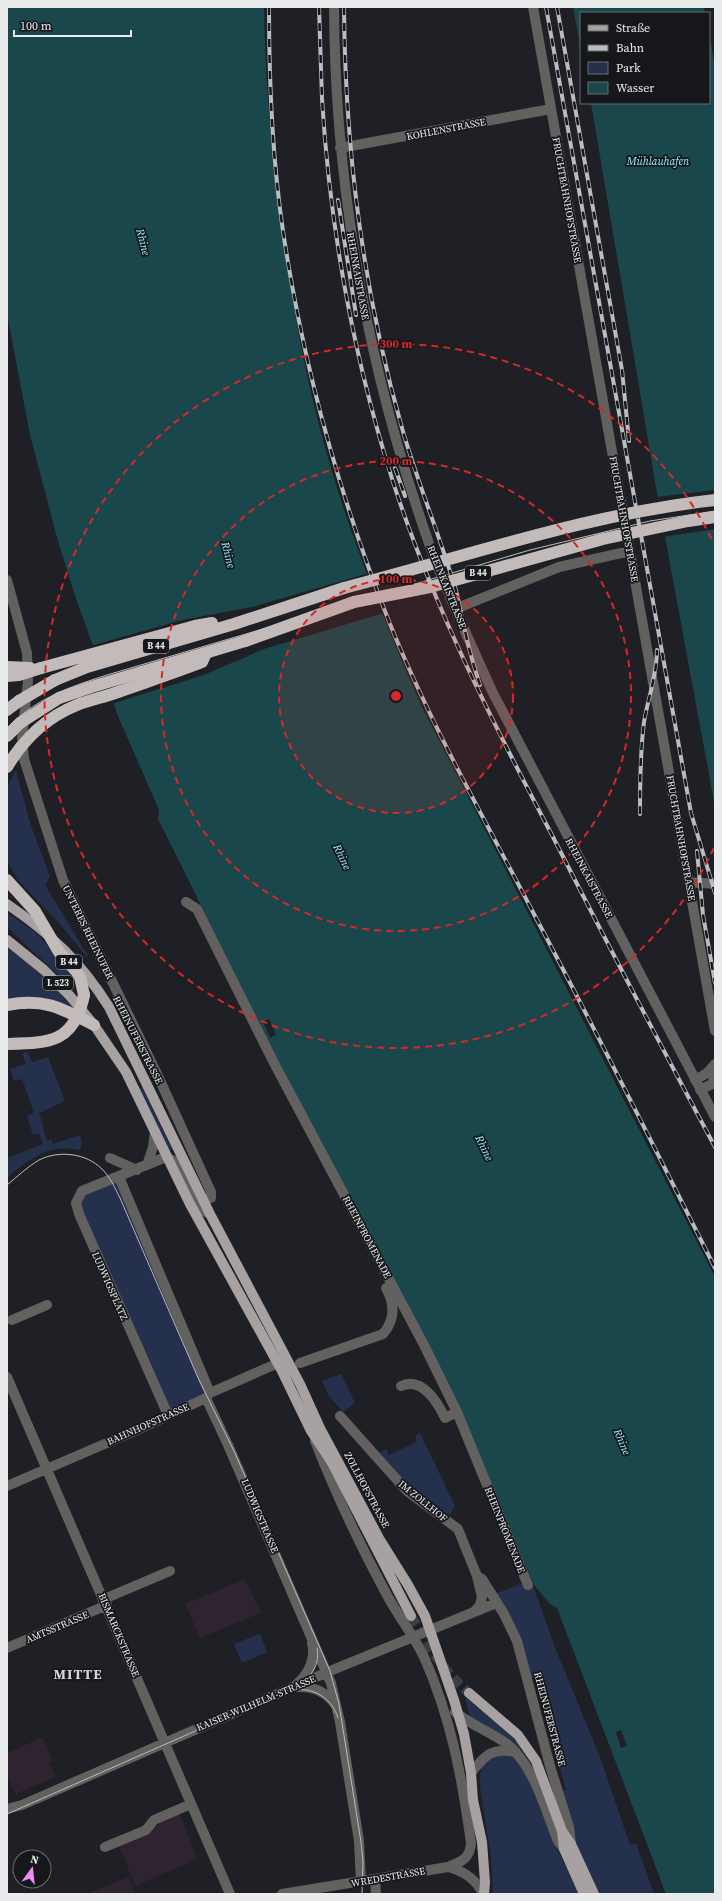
<svg xmlns="http://www.w3.org/2000/svg" width="722" height="1901" viewBox="0 0 722 1901" font-family="'Source Serif 4',serif">
<rect width="100%" height="100%" fill="#1e2025"/>
<path fill="#2f2330" d="M 245,1579 L 261,1613 L 200,1638 L 185,1604 Z
M 43,1737 L 53,1761 L 49,1763 L 56,1777 L 15,1794 L 7,1776 L 7,1753 Z
M 179,1813 L 198,1859 L 135,1886 L 118,1843 L 159,1825 L 158,1822 Z
M 128,1877 L 136,1894 L 87,1894 Z"/>
<path fill="#25314c" d="M 16,770 L 30,823 L 50,876 L 45,885 L 88,956 L 87,957 L 58,922 L 17,879 L 7,860 L 7,788 Z
M 7,913 L 34,931 L 71,970 L 72,988 L 7,927 Z
M 7,947 C 32,966 54,985 74,1009 L 7,1001 Z
M 27,1051 L 32,1062 L 48,1057 L 65,1101 L 39,1113 C 43,1122 43,1131 47,1141 L 51,1139 L 53,1144 L 80,1135 L 82,1143 L 80,1150 C 47,1144 31,1158 7,1178 L 7,1158 L 43,1144 L 39,1133 L 33,1135 L 27,1116 L 34,1113 L 22,1079 L 14,1081 L 10,1069 L 26,1064 L 22,1054 Z
M 142,1087 L 172,1149 L 168,1151 L 139,1089 Z
M 119,1177 L 210,1393 L 168,1415 L 79,1214 L 78,1197 Z
M 341,1374 L 355,1403 L 343,1412 L 329,1396 L 322,1381 Z
M 420,1433 L 455,1506 L 448,1517 L 411,1489 L 379,1453 L 386,1449 L 389,1455 L 417,1442 L 415,1436 Z
M 531,1580 L 556,1650 L 600,1757 L 630,1845 L 636,1843 L 654,1894 L 599,1894 L 575,1844 L 560,1792 L 566,1790 L 536,1677 L 530,1678 L 495,1594 Z
M 260,1634 L 267,1652 L 242,1663 L 234,1644 Z
M 466,1698 L 509,1733 L 520,1746 L 519,1748 L 494,1731 L 470,1718 L 465,1699 Z
M 514,1755 L 523,1766 L 554,1843 L 580,1894 L 493,1894 L 491,1857 L 480,1787 L 480,1772 L 484,1765 L 493,1756 Z"/>
<path fill="#1a474b" d="M 7,7 L 264,7 C 265,87 273,166 284,246 C 293,305 303,363 318,421 C 343,519 381,614 422,707 L 715,1277 L 715,1894 L 666,1894 L 557,1608 L 550,1604 L 534,1585 L 461,1410 L 282,1068 L 158,819 L 159,810 L 118,716 L 74,593 L 58,541 L 30,435 L 8,319 Z
M 573,7 L 704,7 L 705,13 L 581,13 L 581,50 Z
M 709,33 L 715,66 L 715,807 L 658,499 L 591,103 L 709,103 Z"/>
<path fill="#1e2025" d="M 715,490 L 715,529 L 663,537 L 656,497 Z
M 369,573 L 384,613 L 264,649 L 204,675 L 111,704 L 90,646 L 182,620 L 252,607 Z
M 269,1019 L 276,1035 L 270,1038 L 263,1022 Z
M 621,1730 L 627,1746 L 621,1748 L 616,1732 Z"/>
<g fill="none" stroke-linecap="round" stroke-linejoin="round">
<path stroke="#3c3e43" stroke-width="10" stroke-dasharray="10 5" stroke-linecap="butt" d="M 411,1616 C 428,1645 443,1671 469,1693"/>
<path stroke="#636060" stroke-width="10" d="M 334,7 C 335,195 369,375 432,552 C 450,600 472,647 493,693 L 715,1117
M 533,7 L 715,1031
M 340,148 L 551,109
M 7,580 L 27,653 L 28,681 L 22,737 L 24,759 L 63,880 L 157,1074 L 211,1192 L 211,1198
M 455,609 L 559,567 L 630,551
M 689,882 L 715,884
M 186,902 L 197,909 L 274,1063 L 424,1345 L 457,1412 L 528,1585
M 695,1080 L 707,1073 L 715,1064
M 700,1090 L 712,1084 L 715,1075
M 110,1158 L 137,1170
M 147,1165 L 153,1147 L 155,1132
M 119,1177 L 210,1393
M 12,1320 L 47,1305
M 300,1363 L 383,1334 C 395,1320 395,1304 386,1288
M 7,1377 L 230,1894
M 401,1386 C 422,1376 438,1403 445,1418 L 457,1412
M 206,1398 L 228,1445 L 331,1683 L 340,1722 L 359,1841 L 361,1882
M 168,1415 L 79,1214 L 76,1203 L 82,1191 L 166,1157 L 176,1162 L 201,1210 L 210,1214
M 340,1416 L 407,1491 L 458,1529 L 477,1576 L 482,1597 L 480,1605 L 475,1611
M 7,1486 L 137,1430 L 206,1398 L 210,1393 L 285,1360
M 477,1576 L 482,1579 L 504,1614 L 517,1641 L 550,1766 L 569,1827 L 571,1844
M 104,1599 L 170,1571
M 7,1648 L 107,1605
M 297,1684 C 309,1673 316,1658 312,1643
M 297,1687 C 314,1686 327,1692 336,1706
M 455,1712 C 471,1725 491,1732 507,1744 C 534,1765 545,1810 558,1841 L 564,1849
M 471,1773 C 485,1755 492,1747 516,1752
M 7,1809 L 22,1805 L 330,1671 L 496,1603
M 105,1847 L 146,1830 L 154,1820 L 191,1804
M 448,1867 C 464,1871 476,1879 483,1894
M 375,1879 L 376,1894
M 282,1894 L 448,1867 C 461,1862 470,1859 471,1843 C 462,1777 451,1718 424,1657 C 414,1636 399,1617 388,1597 C 361,1547 336,1495 315,1441"/>
<path stroke="#a7a1a1" stroke-width="10" d="M 7,904 C 52,935 80,961 109,1007 L 210,1214 L 300,1384 L 320,1428 L 380,1540 L 408,1585 L 425,1616 L 454,1700 L 464,1734 L 471,1773 L 473,1800 L 482,1842 L 485,1882 L 484,1894
M 7,940 L 44,970 L 70,996 L 94,1025 L 126,1072 L 190,1204 L 282,1371 L 311,1431 L 331,1461 L 411,1616
M 469,1693 L 518,1735 L 536,1761 L 562,1831 L 564,1849 L 584,1894
M 562,1831 L 571,1844 L 594,1894"/>
<path stroke="#c2bbba" stroke-width="12" d="M 41,668 L 195,626 L 212,623
M 55,680 L 87,667 L 234,624 L 344,588
M 88,688 L 245,641
M 7,710 L 19,701
M 7,736 L 20,723
M 7,880 L 35,911 L 59,952 L 76,971 L 80,977 L 84,995
M 7,1005 C 45,998 61,1008 94,1025"/>
<path stroke="#babcbf" stroke-width="1" d="M 7,728 C 35,699 69,687 107,675 L 530,550 L 650,521 L 715,511
M 7,1185 C 17,1177 27,1167 39,1160 C 59,1150 86,1153 102,1169 C 110,1177 115,1188 120,1198 L 199,1380 L 234,1451 L 330,1671 L 339,1704 L 361,1842 L 363,1862 L 362,1894
M 293,1690 C 314,1687 332,1698 338,1718
M 7,1814 L 302,1684 C 313,1674 320,1663 317,1648"/>
<g stroke="#babcbf" stroke-width="4">
<path id="rail" d="M 269,7 C 269,82 272,157 283,231 C 303,365 340,498 390,624 C 431,725 485,820 535,916 C 597,1033 656,1150 715,1268
M 319,7 C 320,38 321,68 322,99 C 330,229 354,360 394,485 C 435,610 492,721 553,837 C 606,941 660,1044 715,1147
M 344,7 C 345,149 363,291 402,428 C 417,481 438,531 454,584 C 459,599 461,616 465,631 C 469,650 474,667 480,685
M 546,7 L 691,813 L 715,893
M 557,7 L 622,370 L 629,441
M 338,200 L 356,315
M 395,468 L 405,496
M 640,814 C 640,784 640,752 644,722 C 648,698 657,675 657,650
M 697,851 L 703,915 L 715,983"/>
</g>
<use href="#rail" stroke="#15171b" stroke-width="2.5" stroke-dasharray="8" stroke-linecap="butt"/>
<path stroke="#c2bbba" stroke-width="12" d="M 344,588 C 468,556 588,514 715,500
M 245,641 L 354,602 L 430,587 L 603,539 L 688,521 L 715,517
M 7,667 L 30,668
M 7,676 L 19,675 L 41,668
M 19,701 L 55,680
M 20,723 L 59,698 L 88,688
M 7,767 C 23,740 47,717 77,705 C 90,700 104,697 118,692 C 146,682 174,673 202,662 L 206,653
M 7,1044 C 50,1043 74,1043 84,995"/>
</g>
<circle cx="396" cy="696" r="117" fill="#d62828" fill-opacity=".12"/>
<g fill="none" stroke="#d62828" stroke-width="2" stroke-dasharray="7 5">
<circle cx="396" cy="696" r="117"/>
<circle cx="396" cy="696" r="235"/>
<path d="M714 848A352 352 0 1 1 714 544"/>
</g>
<g text-anchor="middle" dominant-baseline="central" stroke-width="3.5" stroke-linejoin="round" paint-order="stroke">
<g fill="#15171b" stroke="#a9abae" stroke-width="1">
<rect x="465" y="566" width="26" height="14" rx="3"/>
<rect x="143" y="639" width="26" height="14" rx="3"/>
<rect x="56" y="955" width="26" height="14" rx="3"/>
<rect x="43" y="976" width="30" height="14" rx="3"/>
</g>
<g font-size="9" font-weight="bold" fill="#e9ebed">
<text x="478" y="573">B 44</text>
<text x="156" y="646">B 44</text>
<text x="69" y="962">B 44</text>
<text x="58" y="983">L 523</text>
</g>
<g font-size="10" fill="#e9ebed" stroke="#15171b">
<text transform="translate(446 129) rotate(-11)">KOHLENSTRASSE</text>
<text transform="translate(567 200) rotate(80)">FRUCHTBAHNHOFSTRASSE</text>
<text transform="translate(358 276) rotate(80)">RHEINKAISTRASSE</text>
<text transform="translate(624 519) rotate(80)">FRUCHTBAHNHOFSTRASSE</text>
<text transform="translate(447 587) rotate(68)">RHEINKAISTRASSE</text>
<text transform="translate(681 838) rotate(80)">FRUCHTBAHNHOFSTRASSE</text>
<text transform="translate(589 878) rotate(62)">RHEINKAISTRASSE</text>
<text transform="translate(88 932) rotate(64)">UNTERES RHEINUFER</text>
<text transform="translate(138 1040) rotate(63)">RHEINUFERSTRASSE</text>
<text transform="translate(367 1237) rotate(62)">RHEINPROMENADE</text>
<text transform="translate(110 1286) rotate(66)">LUDWIGSPLATZ</text>
<text transform="translate(148 1424) rotate(-24)">BAHNHOFSTRASSE</text>
<text transform="translate(367 1490) rotate(62)">ZOLLHOFSTRASSE</text>
<text transform="translate(423 1501) rotate(39)">IM ZOLLHOF</text>
<text transform="translate(260 1516) rotate(67)">LUDWIGSTRASSE</text>
<text transform="translate(505 1530) rotate(68)">RHEINPROMENADE</text>
<text transform="translate(57 1627) rotate(-23)">AMTSSTRASSE</text>
<text transform="translate(119 1635) rotate(67)">BISMARCKSTRASSE</text>
<text transform="translate(256 1703) rotate(-23)">KAISER-WILHELM-STRASSE</text>
<text transform="translate(550 1719) rotate(75)">RHEINUFERSTRASSE</text>
<text transform="translate(388 1877) rotate(-10)">WREDESTRASSE</text>
</g>
<g font-size="11" font-style="italic" fill="#98f6fe" stroke="#15171b">
<text x="658" y="161">Mühlauhafen</text>
<text transform="translate(143 242) rotate(76)">Rhine</text>
<text transform="translate(228 555) rotate(75)">Rhine</text>
<text transform="translate(342 857) rotate(64)">Rhine</text>
<text transform="translate(484 1148) rotate(64)">Rhine</text>
<text transform="translate(622 1442) rotate(67)">Rhine</text>
</g>
<g font-size="14" font-weight="bold" letter-spacing="1" fill="#d3d5db" stroke="#15171b">
<text x="78" y="1674">MITTE</text>
</g>
</g>
<circle cx="396" cy="696" r="6" fill="#d62828" stroke="#15171b" stroke-width="2"/>
<g font-size="12" text-anchor="middle" font-weight="bold" fill="#d62828" stroke="#15171b" stroke-width="3.5" stroke-linejoin="round" paint-order="stroke">
<text x="396" y="348">300 m</text>
<text x="396" y="465">200 m</text>
<text x="396" y="583">100 m</text>
</g>
<rect width="722" height="1901" fill="none" stroke="#e9ebed" stroke-width="16"/>
<rect x="580" y="12" width="130" height="92" fill="#15171b" stroke="#6a6c6f"/>
<rect x="588" y="25" width="20" height="6" fill="#a7a1a1" stroke="#6a6c6f"/>
<text x="616" y="32" font-size="12" fill="#e9ebed">Straße</text>
<rect x="588" y="45" width="20" height="6" fill="#babcbf" stroke="#6a6c6f"/>
<text x="616" y="52" font-size="12" fill="#e9ebed">Bahn</text>
<rect x="588" y="62" width="20" height="12" fill="#25314c" stroke="#6a6c6f"/>
<text x="616" y="72" font-size="12" fill="#e9ebed">Park</text>
<rect x="588" y="82" width="20" height="12" fill="#1a474b" stroke="#6a6c6f"/>
<text x="616" y="92" font-size="12" fill="#e9ebed">Wasser</text>
<g transform="translate(32 1869) rotate(15)"><circle r="19" fill="#15171b" stroke="#6a6c6f"/>
<path d="M0-3L7 15L0 10L-7 15Z" fill="#ef8bf7"/>
<text y="-6" font-size="11" font-weight="bold" text-anchor="middle" fill="#e9ebed">N</text>
</g>
<path d="M14 30v6h117v-6" fill="none" stroke="#e9ebed" stroke-width="2"/>
<text x="20" y="30" font-size="12" fill="#e9ebed" stroke="#15171b" stroke-width="3" paint-order="stroke">100 m</text>
</svg>
